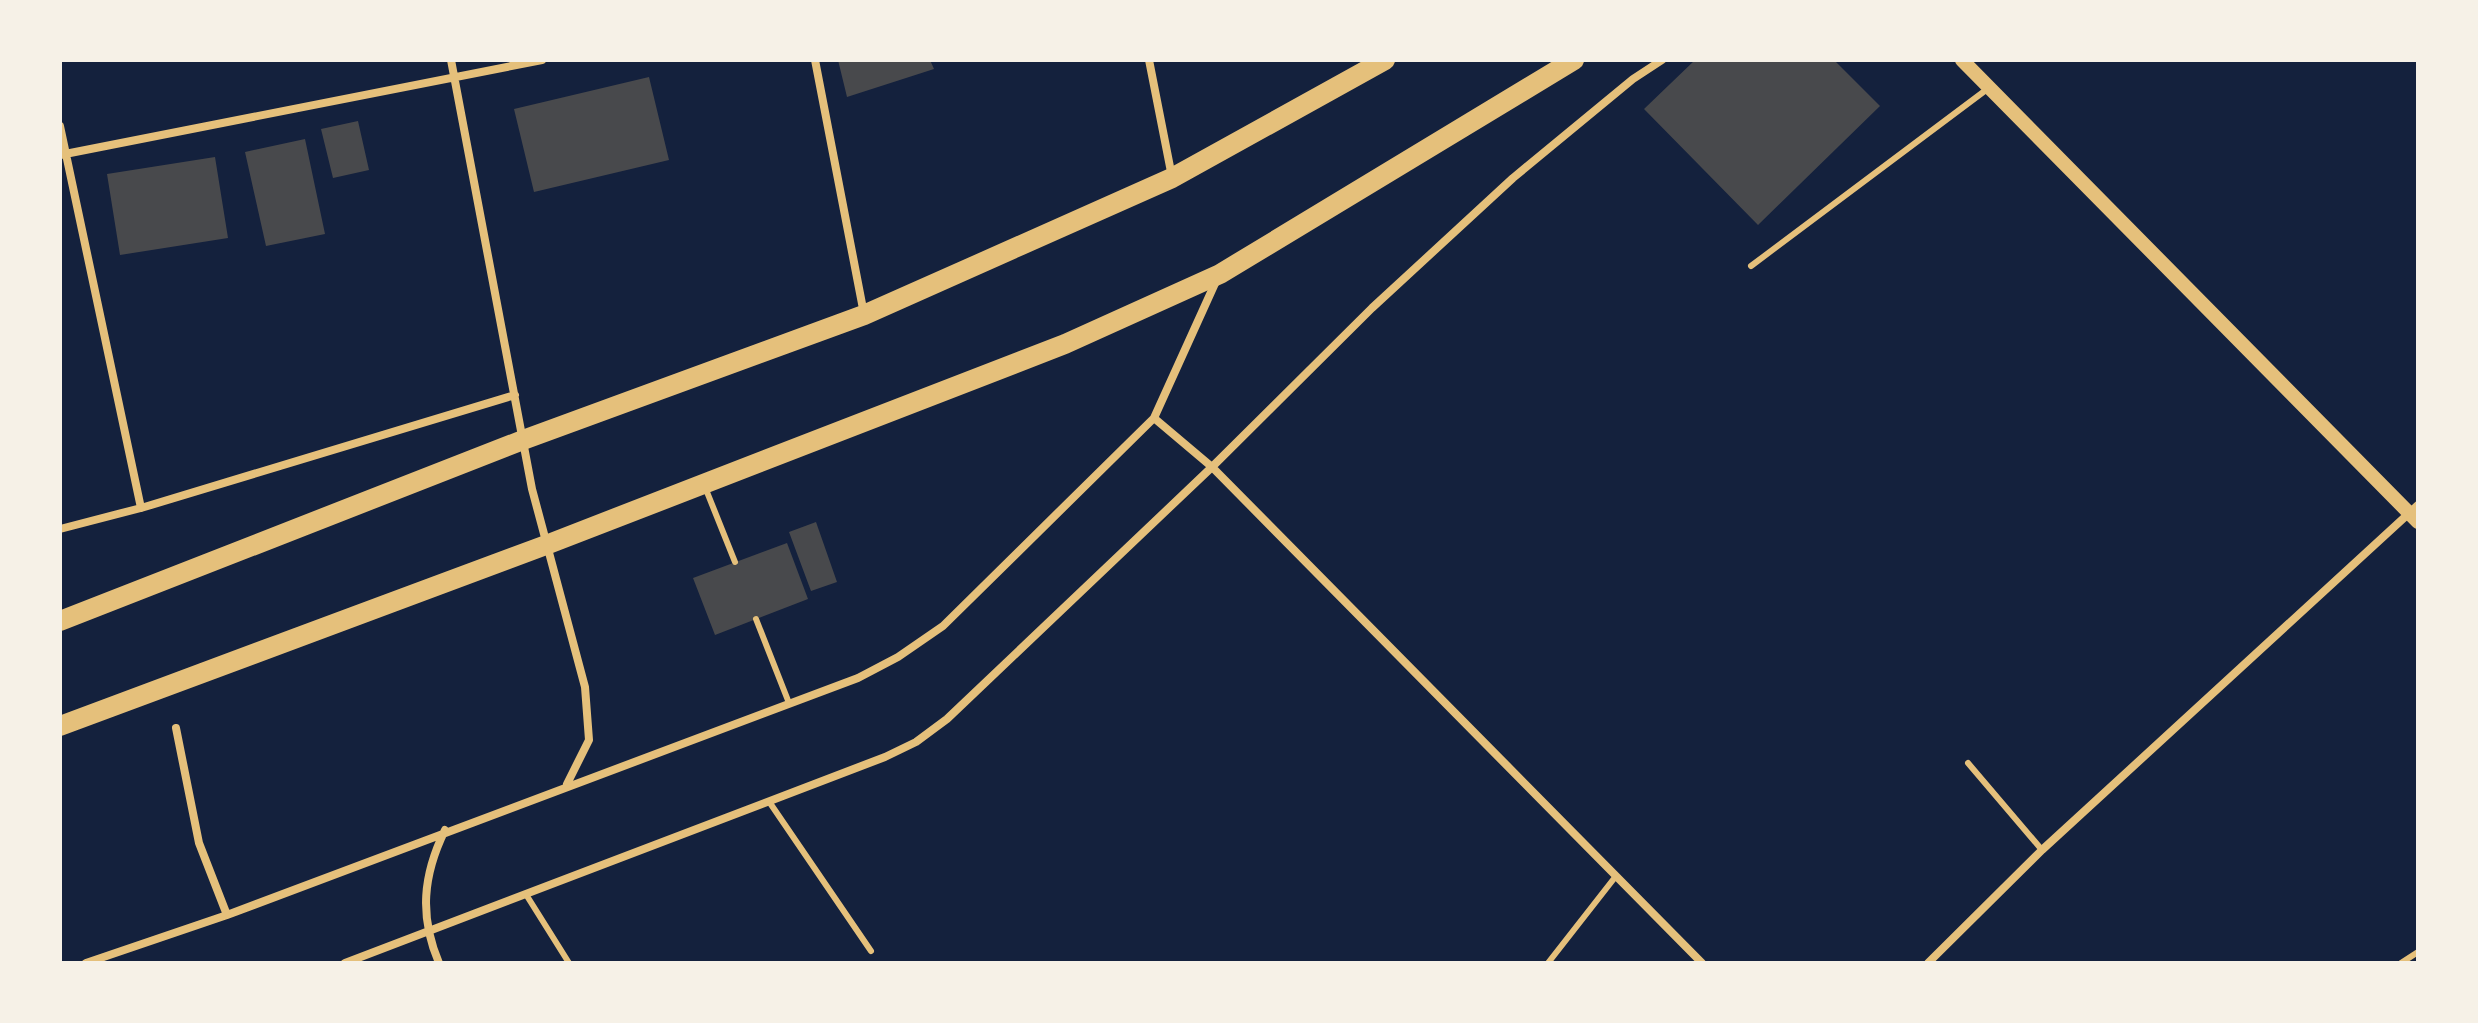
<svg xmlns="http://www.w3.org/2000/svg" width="2478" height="1023" viewBox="0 0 2478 1023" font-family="Raleway,sans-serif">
<rect width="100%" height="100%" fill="#14213d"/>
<path fill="#48494c" d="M 838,60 L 930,60 L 934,69 L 847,97 Z
M 1695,60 L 1834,60 L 1880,106 L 1758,225 L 1644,109 Z
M 649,77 L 669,160 L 534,192 L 514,109 Z
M 358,121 L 369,170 L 333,178 L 321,129 Z
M 305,139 L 325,234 L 266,246 L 245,152 Z
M 215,157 L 228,238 L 120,255 L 107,174 Z
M 816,522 L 837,582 L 811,591 L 789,532 Z
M 787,543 L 808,599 L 715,635 L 693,578 Z"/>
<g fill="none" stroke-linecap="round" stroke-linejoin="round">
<path stroke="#e5c07b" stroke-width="6" d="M 1751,266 L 1990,87
M 705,487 L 735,562
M 756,619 L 789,703
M 1968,763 L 2042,850
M 770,803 L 871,951
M 527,896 L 569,963
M 1548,963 L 1616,876
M 2401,963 L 2418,952"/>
<path stroke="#e5c07b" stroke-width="8" d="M 451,60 L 532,489 L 585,687 L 589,740 L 567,784
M 815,60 L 864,314
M 1149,60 L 1172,177
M 60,126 L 141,508
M 60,155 L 542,60
M 1154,418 L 1212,467 L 1702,963
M 60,529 L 141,508 L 515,395
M 176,728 L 199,843 L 227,915
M 86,963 L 227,915 L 858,678 L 898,657 L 943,626 L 1154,418 L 1217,279
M 345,963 L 885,757 L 916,742 L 947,719 L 1212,467 L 1372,308 L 1513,178 L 1633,79 L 1662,60
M 439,963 C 419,916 423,875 445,830
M 1928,963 L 2042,850 L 2418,505"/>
<path stroke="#e5c07b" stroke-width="14" d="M 1962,60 L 2418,522"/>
<path stroke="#e5c07b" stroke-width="20" d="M 60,621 L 523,440 L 864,315 L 1172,178 L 1385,60
M 60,726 L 546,545 L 1065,344 L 1220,274 L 1574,60"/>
</g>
<rect width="2478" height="1023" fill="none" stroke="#f6f1e7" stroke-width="124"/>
</svg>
